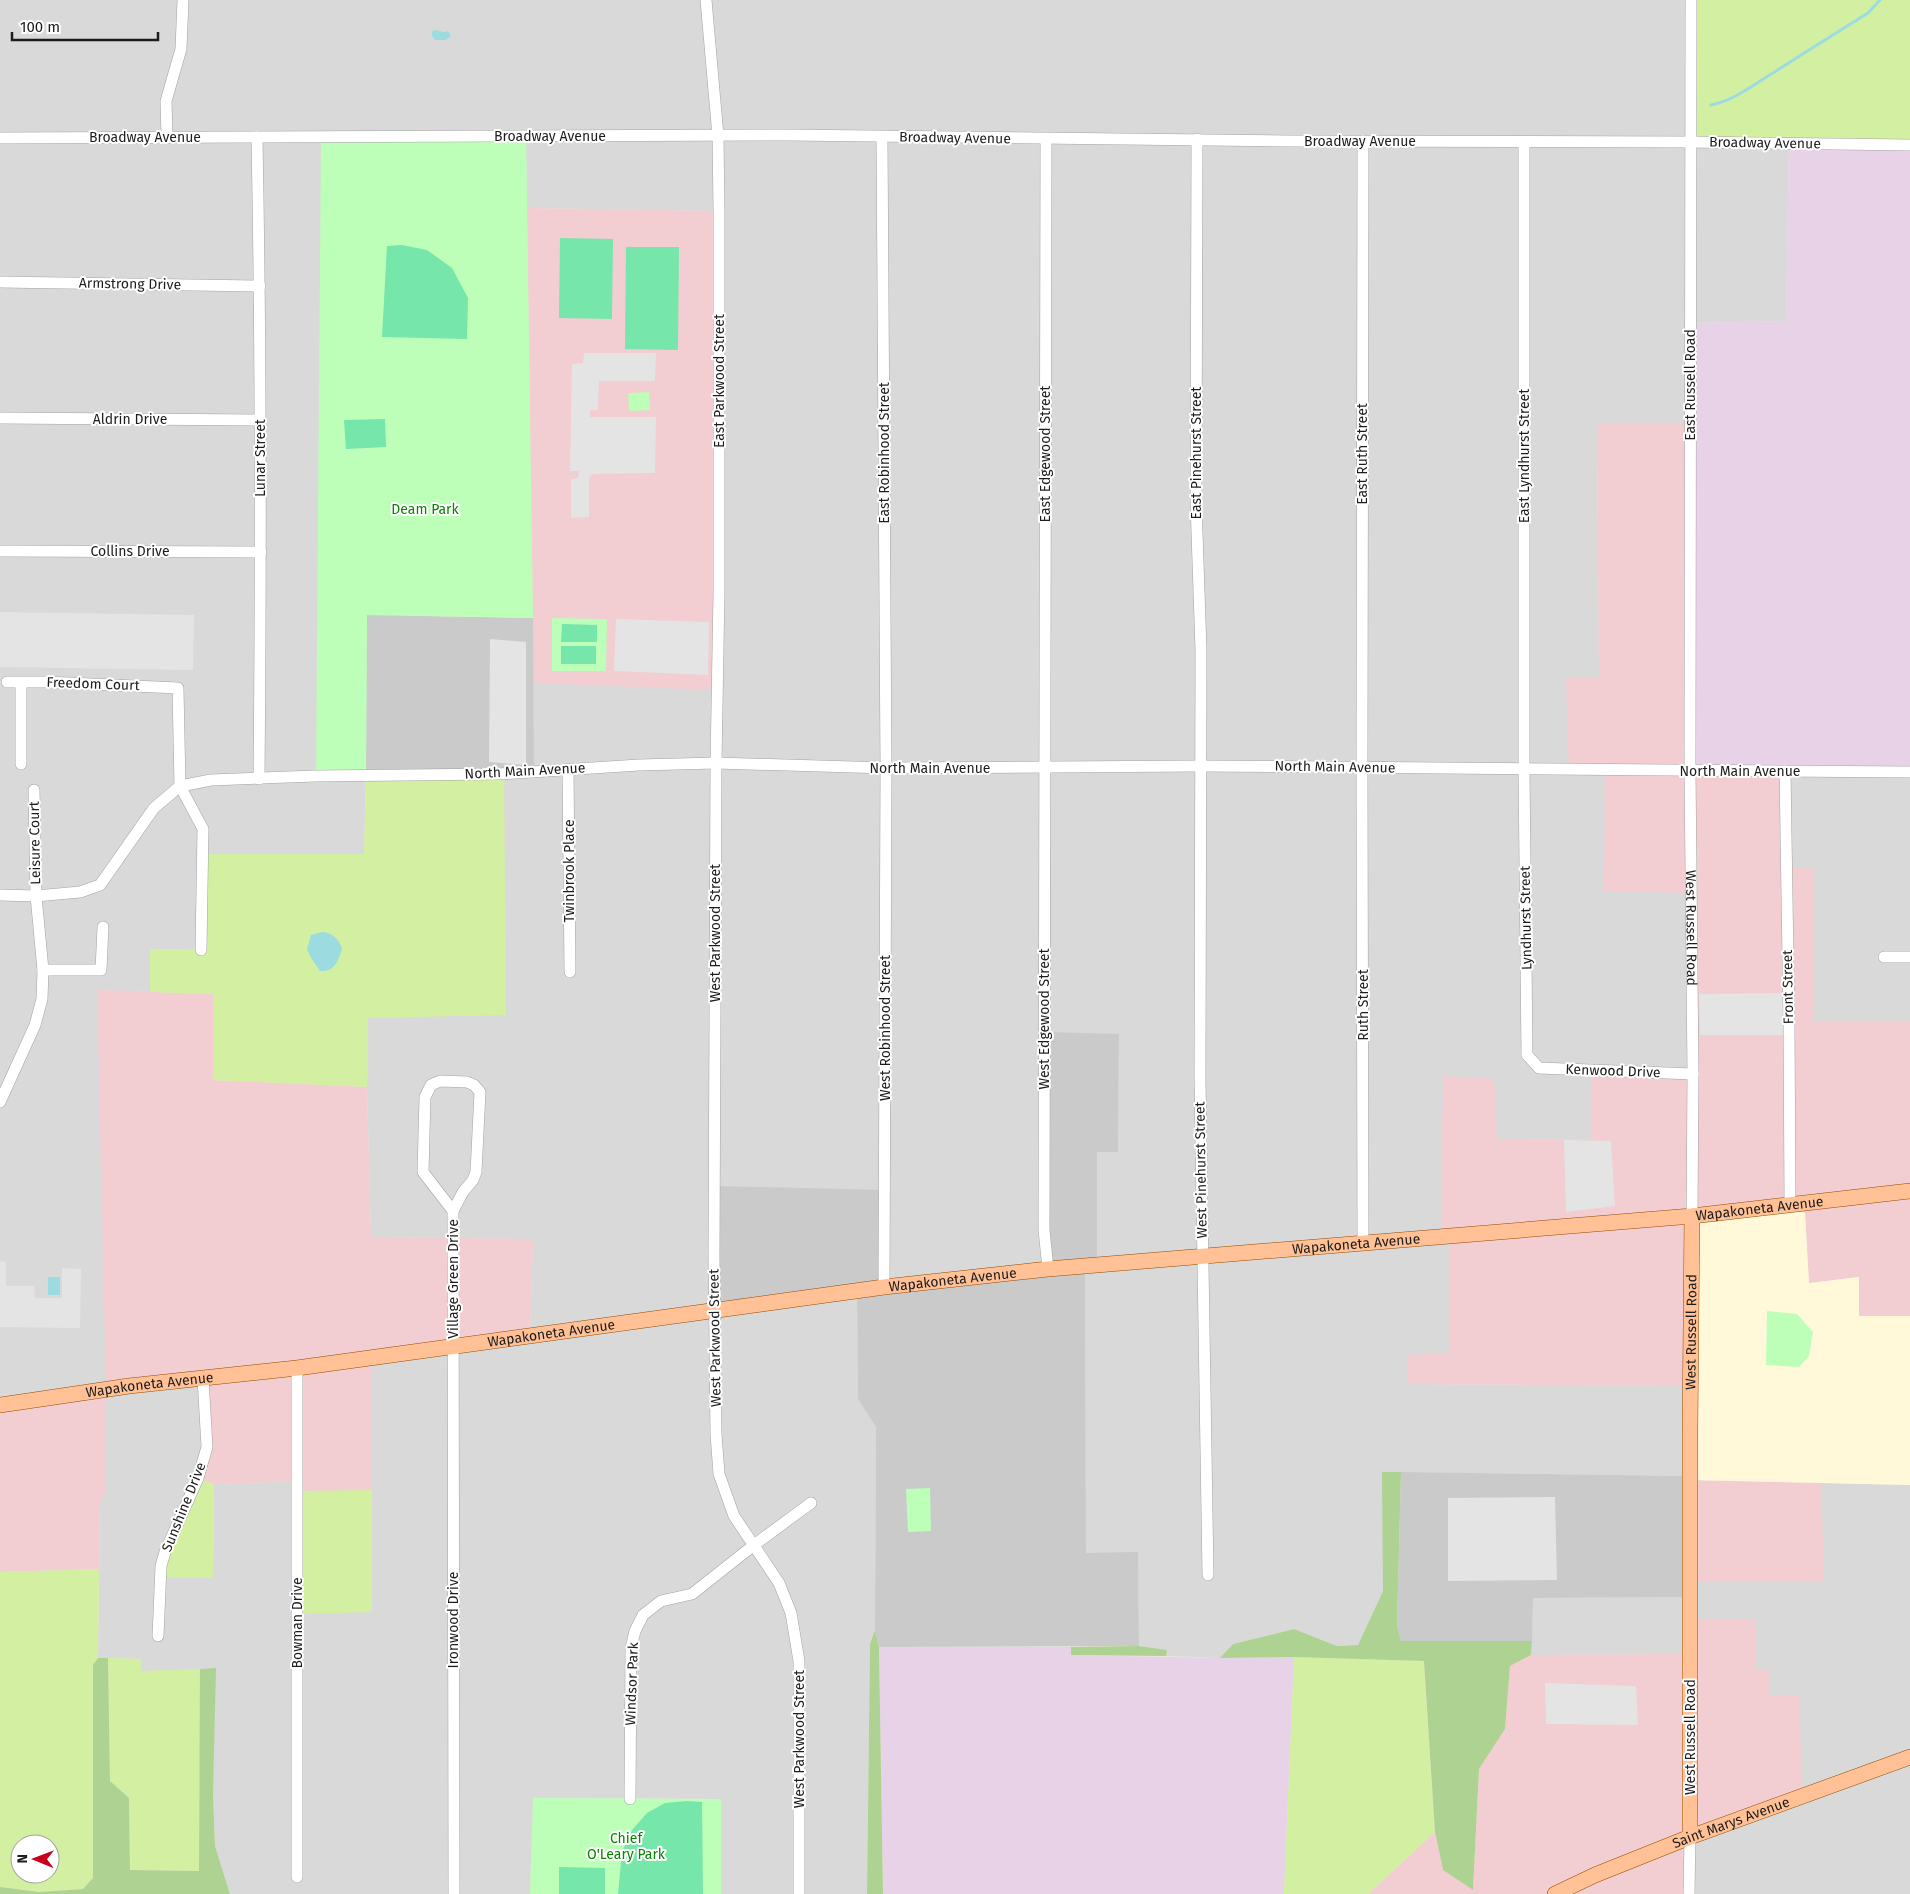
<svg xmlns="http://www.w3.org/2000/svg" width="1910" height="1894" viewBox="0 0 1910 1894" font-family="'Fira Sans',sans-serif">
<rect width="100%" height="100%" fill="#efe8e0"/>
<path fill="#dad9d9" fill-rule="evenodd" d="M 0,0 L 1691,0 L 1789,143 L 1786,321 L 1690,323 L 1690,424 L 1597,424 L 1599,677 L 1567,677 L 1605,770 L 1691,893 L 1693,1074 L 1593,1070 L 1592,1140 L 1496,1139 L 1442,1123 L 1442,1236 L 1450,1236 L 1450,1353 L 1407,1384 L 1691,1386 L 1690,1476 L 1383,1472 L 1383,1591 L 1358,1645 L 1337,1646 L 1294,1629 L 1233,1644 L 1220,1658 L 1166,1656 L 1166,1650 L 1139,1646 L 1138,1553 L 1086,1553 L 1085,1266 L 1097,1265 L 1097,1152 L 1118,1151 L 1119,1035 L 1048,1269 L 857,1291 L 858,1399 L 876,1426 L 875,1630 L 870,1644 L 867,1894 L 721,1894 L 721,1799 L 534,1798 L 530,1894 L 230,1894 L 215,1846 L 213,1793 L 141,1671 L 140,1659 L 98,1658 L 100,1501 L 106,1490 L 106,1390 L 0,1405 ZM 526,136 L 527,208 L 719,211 L 717,689 L 533,683 L 534,771 L 504,773 L 368,1018 L 367,1087 L 371,1237 L 533,1239 L 530,1336 L 372,1358 L 297,1481 L 214,1484 L 213,1578 L 198,1478 L 207,1447 L 203,1378 L 97,990 L 150,992 L 150,949 L 201,950 L 203,854 L 364,854 L 366,775 Z
M 1785,771 L 1910,772 L 1910,1022 L 1813,1022 L 1813,868 L 1786,868 Z
M 1821,1483 L 1910,1485 L 1910,1894 L 1689,1894 L 1690,1837 L 1798,1695 L 1770,1695 L 1754,1669 L 1691,1654 L 1531,1655 L 1533,1598 L 1690,1597 L 1690,1581 L 1823,1581 Z"/>
<path fill="#f2cdd1" d="M 527,208 L 719,211 L 717,690 L 533,683 Z
M 1597,424 L 1690,424 L 1785,771 L 1786,868 L 1813,868 L 1813,1022 L 1910,1022 L 1910,1316 L 1859,1316 L 1859,1277 L 1809,1284 L 1805,1214 L 1691,1386 L 1407,1384 L 1407,1355 L 1450,1353 L 1450,1236 L 1442,1236 L 1442,1123 L 1444,1076 L 1494,1079 L 1497,1139 L 1592,1140 L 1592,1070 L 1693,1074 L 1691,893 L 1604,891 L 1605,770 L 1569,770 L 1566,677 L 1599,677 Z
M 97,990 L 213,994 L 213,1080 L 367,1087 L 371,1237 L 533,1239 L 530,1337 L 372,1358 L 372,1490 L 297,1491 L 296,1481 L 214,1484 L 198,1478 L 207,1447 L 203,1379 L 106,1390 L 106,1491 L 100,1501 L 99,1569 L 0,1572 L 0,1405 L 106,1389 Z
M 1690,1480 L 1821,1483 L 1824,1581 L 1690,1581 Z
M 1690,1620 L 1755,1620 L 1755,1669 L 1770,1670 L 1770,1695 L 1799,1695 L 1803,1796 L 1690,1837 L 1689,1894 L 1368,1894 L 1435,1832 L 1443,1870 L 1473,1890 L 1479,1769 L 1505,1729 L 1510,1666 L 1531,1655 L 1690,1654 Z"/>
<path fill="#e8d2e8" d="M 1789,143 L 1910,145 L 1910,772 L 1690,770 L 1690,323 L 1786,321 Z
M 879,1647 L 1071,1647 L 1072,1655 L 1220,1658 L 1294,1657 L 1284,1894 L 883,1894 Z"/>
<path fill="#fff9d9" d="M 1790,1204 L 1805,1213 L 1809,1283 L 1859,1277 L 1859,1316 L 1910,1316 L 1910,1485 L 1690,1480 L 1692,1216 Z"/>
<path fill="#cacaca" d="M 367,615 L 533,618 L 534,771 L 366,775 Z
M 1044,1032 L 1119,1034 L 1118,1152 L 1097,1152 L 1097,1265 L 1085,1267 L 1086,1553 L 1138,1552 L 1139,1646 L 879,1647 L 875,1630 L 876,1427 L 858,1399 L 857,1291 L 714,1310 L 714,1186 L 885,1190 L 884,1287 L 1047,1269 Z
M 1401,1472 L 1690,1476 L 1690,1597 L 1533,1598 L 1532,1641 L 1401,1641 L 1397,1625 Z"/>
<path fill="#d3efa1" fill-rule="evenodd" d="M 1691,0 L 1910,0 L 1910,145 L 1690,142 Z
M 504,773 L 506,1015 L 368,1018 L 367,1087 L 213,1080 L 213,994 L 150,992 L 150,949 L 201,950 L 203,854 L 364,854 L 366,775 Z
M 198,1478 L 214,1484 L 213,1578 L 160,1578 Z
M 372,1490 L 372,1612 L 297,1614 L 297,1491 Z
M 99,1569 L 98,1658 L 93,1665 L 93,1878 L 83,1889 L 39,1892 L 0,1887 L 0,1572 ZM 20,1844 L 50,1844 L 50,1874 L 20,1874 Z
M 1294,1657 L 1424,1661 L 1435,1832 L 1368,1894 L 1284,1894 Z
M 108,1658 L 141,1659 L 141,1671 L 200,1669 L 199,1871 L 130,1870 L 129,1798 L 110,1781 Z"/>
<path fill="#aed291" d="M 1382,1472 L 1401,1472 L 1397,1625 L 1401,1641 L 1532,1641 L 1531,1655 L 1510,1666 L 1505,1729 L 1479,1769 L 1473,1890 L 1443,1870 L 1435,1832 L 1424,1661 L 1294,1657 L 1220,1658 L 1233,1644 L 1294,1629 L 1337,1646 L 1358,1645 L 1383,1591 Z
M 875,1630 L 879,1647 L 883,1894 L 867,1894 L 870,1644 Z
M 1139,1646 L 1167,1650 L 1166,1656 L 1071,1655 L 1071,1647 Z
M 98,1658 L 108,1658 L 110,1781 L 129,1798 L 130,1870 L 199,1871 L 200,1669 L 216,1668 L 213,1793 L 215,1846 L 230,1894 L 0,1894 L 0,1887 L 39,1892 L 83,1889 L 93,1878 L 93,1665 Z"/>
<path fill="#bdfeb8" d="M 526,136 L 533,618 L 367,615 L 366,775 L 316,776 L 321,137 Z
M 649,392 L 650,410 L 629,411 L 628,393 Z
M 552,618 L 607,619 L 606,671 L 552,671 Z
M 1767,1311 L 1797,1314 L 1813,1332 L 1809,1356 L 1799,1367 L 1766,1365 Z
M 930,1488 L 931,1531 L 908,1532 L 906,1489 Z
M 533,1798 L 721,1799 L 721,1894 L 530,1894 Z"/>
<path fill="#76e6aa" d="M 560,238 L 613,239 L 612,319 L 559,318 Z
M 402,245 L 427,250 L 452,268 L 468,298 L 467,339 L 382,337 L 387,246 Z
M 626,247 L 679,247 L 678,350 L 625,349 Z
M 385,419 L 386,447 L 346,449 L 344,420 Z
M 562,624 L 597,625 L 597,642 L 561,642 Z
M 561,646 L 596,646 L 596,664 L 561,664 Z
M 686,1801 L 702,1802 L 703,1894 L 618,1894 L 622,1852 L 632,1830 L 647,1813 L 665,1803 Z
M 559,1867 L 605,1868 L 605,1894 L 559,1894 Z"/>
<path fill="#e4e4e4" d="M 584,353 L 656,353 L 655,381 L 599,381 L 598,410 L 590,410 L 590,417 L 656,417 L 655,473 L 592,474 L 589,479 L 589,517 L 571,518 L 571,479 L 578,478 L 579,471 L 570,471 L 572,364 L 583,363 Z
M 0,612 L 194,615 L 193,670 L 0,667 Z
M 616,619 L 709,622 L 708,675 L 614,671 Z
M 490,639 L 526,642 L 526,765 L 489,762 Z
M 1785,993 L 1785,1035 L 1700,1035 L 1699,994 Z
M 1564,1140 L 1611,1141 L 1615,1206 L 1566,1212 Z
M 0,1261 L 6,1262 L 6,1286 L 34,1286 L 35,1298 L 62,1298 L 62,1268 L 81,1269 L 80,1328 L 0,1327 Z
M 1555,1497 L 1557,1580 L 1448,1581 L 1448,1498 Z
M 1545,1683 L 1636,1686 L 1638,1725 L 1546,1724 Z"/>
<path fill="#9cdce1" d="M 434,30 L 444,32 L 448,31 L 451,36 L 446,40 L 435,40 L 432,36 L 432,32 Z
M 322,932 C 333,933 339,939 342,949 C 338,961 335,972 320,971 L 311,958 L 307,949 L 311,935 Z
M 48,1277 L 60,1277 L 60,1295 L 48,1295 Z"/>
<g fill="none" stroke-linecap="round" stroke-linejoin="round">
<path stroke="#9cdce1" stroke-width="3" d="M 1711,105 C 1733,101 1753,85 1773,73 C 1804,53 1836,33 1868,13 L 1880,0"/>
<g stroke="#a3a3a3" stroke-width="12">
<g id="minor">
<path d="M 706,0 L 718,136 L 719,211 L 719,592 L 716,763 L 714,1257 L 716,1434 L 719,1474 L 734,1516 L 779,1583 L 791,1613 L 799,1661 L 799,1894"/>
<path id="s1" d="M 1691,0 L 1690,770 L 1693,1074 L 1692,1216"/>
<path d="M 167,137 L 166,101 L 181,49 L 183,0"/>
<path d="M 257,137 C 261,351 261,565 259,779"/>
<path d="M 882,137 L 886,768 L 884,1287"/>
<path d="M 0,138 L 789,135 L 1290,141 L 1689,142 L 1910,145"/>
<path d="M 1046,139 L 1044,1230 L 1048,1269"/>
<path d="M 1197,139 L 1196,503 L 1201,650 L 1200,1079 L 1208,1575"/>
<path d="M 1363,141 L 1362,768 L 1363,1243"/>
<path d="M 1524,142 L 1524,770 L 1527,1055 L 1539,1068 L 1693,1074"/>
<path d="M 0,282 L 260,286"/>
<path d="M 0,418 L 260,420"/>
<path d="M 0,551 L 261,552"/>
<path d="M 7,682 L 46,682 L 178,688 L 180,786 L 203,829 L 201,950"/>
<path d="M 21,683 L 21,764"/>
<path d="M 568,769 L 570,972"/>
<path d="M 1785,771 L 1789,1023 L 1790,1204"/>
<path d="M 0,895 L 36,896 L 80,892 L 100,885 L 154,808 L 180,786 L 211,780 L 316,776 L 499,774 L 639,765 L 716,763 L 886,768 L 1200,766 L 1910,772"/>
<path d="M 1884,957 L 1910,957"/>
<path d="M 43,970 L 101,970 L 103,927"/>
<path d="M 0,1102 L 35,1025 L 42,999 L 43,970 L 36,896 L 34,790"/>
<path d="M 453,1211 L 423,1172 L 425,1097 L 431,1085 L 440,1081 L 467,1082 L 474,1085 L 480,1092 L 476,1172 L 473,1180 L 463,1192 L 453,1211 L 454,1894"/>
<path d="M 297,1368 L 297,1877"/>
<path d="M 158,1636 L 161,1566 L 165,1552 L 198,1478 L 207,1447 L 203,1378"/>
<path d="M 630,1799 L 631,1648 L 635,1631 L 643,1615 L 661,1601 L 692,1594 L 754,1545 L 811,1503"/>
<path d="M 1689,1894 L 1690,1837"/>
</g>
</g>
<g stroke="#944d00" stroke-width="16">
<g id="major">
<path id="s2" d="M 0,1405 L 129,1386 L 297,1368 L 884,1287 L 1048,1269 L 1692,1216 L 1910,1191"/>
<path id="s3" d="M 1690,1837 L 1690,1431 L 1692,1216"/>
<path id="s4" d="M 1555,1894 L 1595,1875 L 1690,1837 L 1910,1757"/>
</g>
</g>
<use href="#minor" stroke="#fff" stroke-width="11"/>
<use href="#major" stroke="#ffc195" stroke-width="15"/>
</g>
<g text-anchor="middle" dominant-baseline="central" stroke-width="4" stroke-linejoin="round" paint-order="stroke">
<g font-size="14" fill="#1c1c1c" stroke="#fff">
<text x="550" y="136">Broadway Avenue</text>
<text x="145" y="137">Broadway Avenue</text>
<text transform="translate(955 138) rotate(1)">Broadway Avenue</text>
<text x="1360" y="141">Broadway Avenue</text>
<text transform="translate(1765 143) rotate(1)">Broadway Avenue</text>
<text transform="translate(130 284) rotate(1)">Armstrong Drive</text>
<text transform="translate(719 381) rotate(-90)">East Parkwood Street</text>
<text transform="translate(1690 385) rotate(-90)">East Russell Road</text>
<text x="130" y="419">Aldrin Drive</text>
<text transform="translate(884 453) rotate(-90)">East Robinhood Street</text>
<text transform="translate(1196 453) rotate(-90)">East Pinehurst Street</text>
<text transform="translate(1045 454) rotate(-90)">East Edgewood Street</text>
<text transform="translate(1362 454) rotate(-90)">East Ruth Street</text>
<text transform="translate(1524 456) rotate(-90)">East Lyndhurst Street</text>
<text transform="translate(260 458) rotate(-90)">Lunar Street</text>
<text x="130" y="551">Collins Drive</text>
<text transform="translate(93 684) rotate(2)">Freedom Court</text>
<text transform="translate(1335 767) rotate(1)">North Main Avenue</text>
<text x="930" y="768">North Main Avenue</text>
<text transform="translate(525 771) rotate(-3)">North Main Avenue</text>
<text x="1740" y="771">North Main Avenue</text>
<text transform="translate(35 843) rotate(-91)">Leisure Court</text>
<text transform="translate(569 871) rotate(-90)">Twinbrook Place</text>
<text transform="translate(1526 918) rotate(-91)">Lyndhurst Street</text>
<text stroke="none"><textPath href="#s1" startOffset="928">West Russell Road</textPath></text>
<text transform="translate(715 933) rotate(-90)">West Parkwood Street</text>
<text transform="translate(1788 987) rotate(-91)">Front Street</text>
<text transform="translate(1363 1005) rotate(-90)">Ruth Street</text>
<text transform="translate(1044 1019) rotate(-90)">West Edgewood Street</text>
<text transform="translate(885 1028) rotate(-90)">West Robinhood Street</text>
<text transform="translate(1613 1071) rotate(2)">Kenwood Drive</text>
<text transform="translate(1201 1170) rotate(-91)">West Pinehurst Street</text>
<text stroke="none"><textPath href="#s2" startOffset="1771">Wapakoneta Avenue</textPath></text>
<text stroke="none"><textPath href="#s2" startOffset="1366">Wapakoneta Avenue</textPath></text>
<text transform="translate(453 1279) rotate(-90)">Village Green Drive</text>
<text stroke="none"><textPath href="#s2" startOffset="961">Wapakoneta Avenue</textPath></text>
<text stroke="none"><textPath href="#s3" startOffset="505">West Russell Road</textPath></text>
<text stroke="none"><textPath href="#s2" startOffset="556">Wapakoneta Avenue</textPath></text>
<text transform="translate(715 1338) rotate(-91)">West Parkwood Street</text>
<text stroke="none"><textPath href="#s2" startOffset="151">Wapakoneta Avenue</textPath></text>
<text transform="translate(184 1507) rotate(-68)">Sunshine Drive</text>
<text transform="translate(453 1620) rotate(-90)">Ironwood Drive</text>
<text transform="translate(297 1623) rotate(-90)">Bowman Drive</text>
<text transform="translate(632 1684) rotate(-88)">Windsor Park</text>
<text transform="translate(1690 1737) rotate(-90)">West Russell Road</text>
<text transform="translate(799 1739) rotate(-90)">West Parkwood Street</text>
<text stroke="none"><textPath href="#s4" startOffset="190">Saint Marys Avenue</textPath></text>
</g>
<g font-size="14" fill="#0a8301" stroke="#fff">
<text x="425" y="509">Deam Park</text>
<text x="626" y="1838">Chief<tspan x="626" dy="16">O'Leary Park</tspan></text>
</g>
</g>
<g transform="translate(35 1859) rotate(271)"><circle r="24" fill="#ffffff" stroke="#a4a4a4"/>
<path d="M0-4L9 19L0 12L-9 19Z" fill="#c8001e"/>
<text y="-8" font-size="14" font-weight="bold" text-anchor="middle" fill="#1c1c1c">N</text>
</g>
<path d="M12 32v8h146v-8" fill="none" stroke="#1c1c1c" stroke-width="2.5"/>
<text x="20" y="32" font-size="15" fill="#1c1c1c" stroke="#ffffff" stroke-width="4" paint-order="stroke">100 m</text>
</svg>
